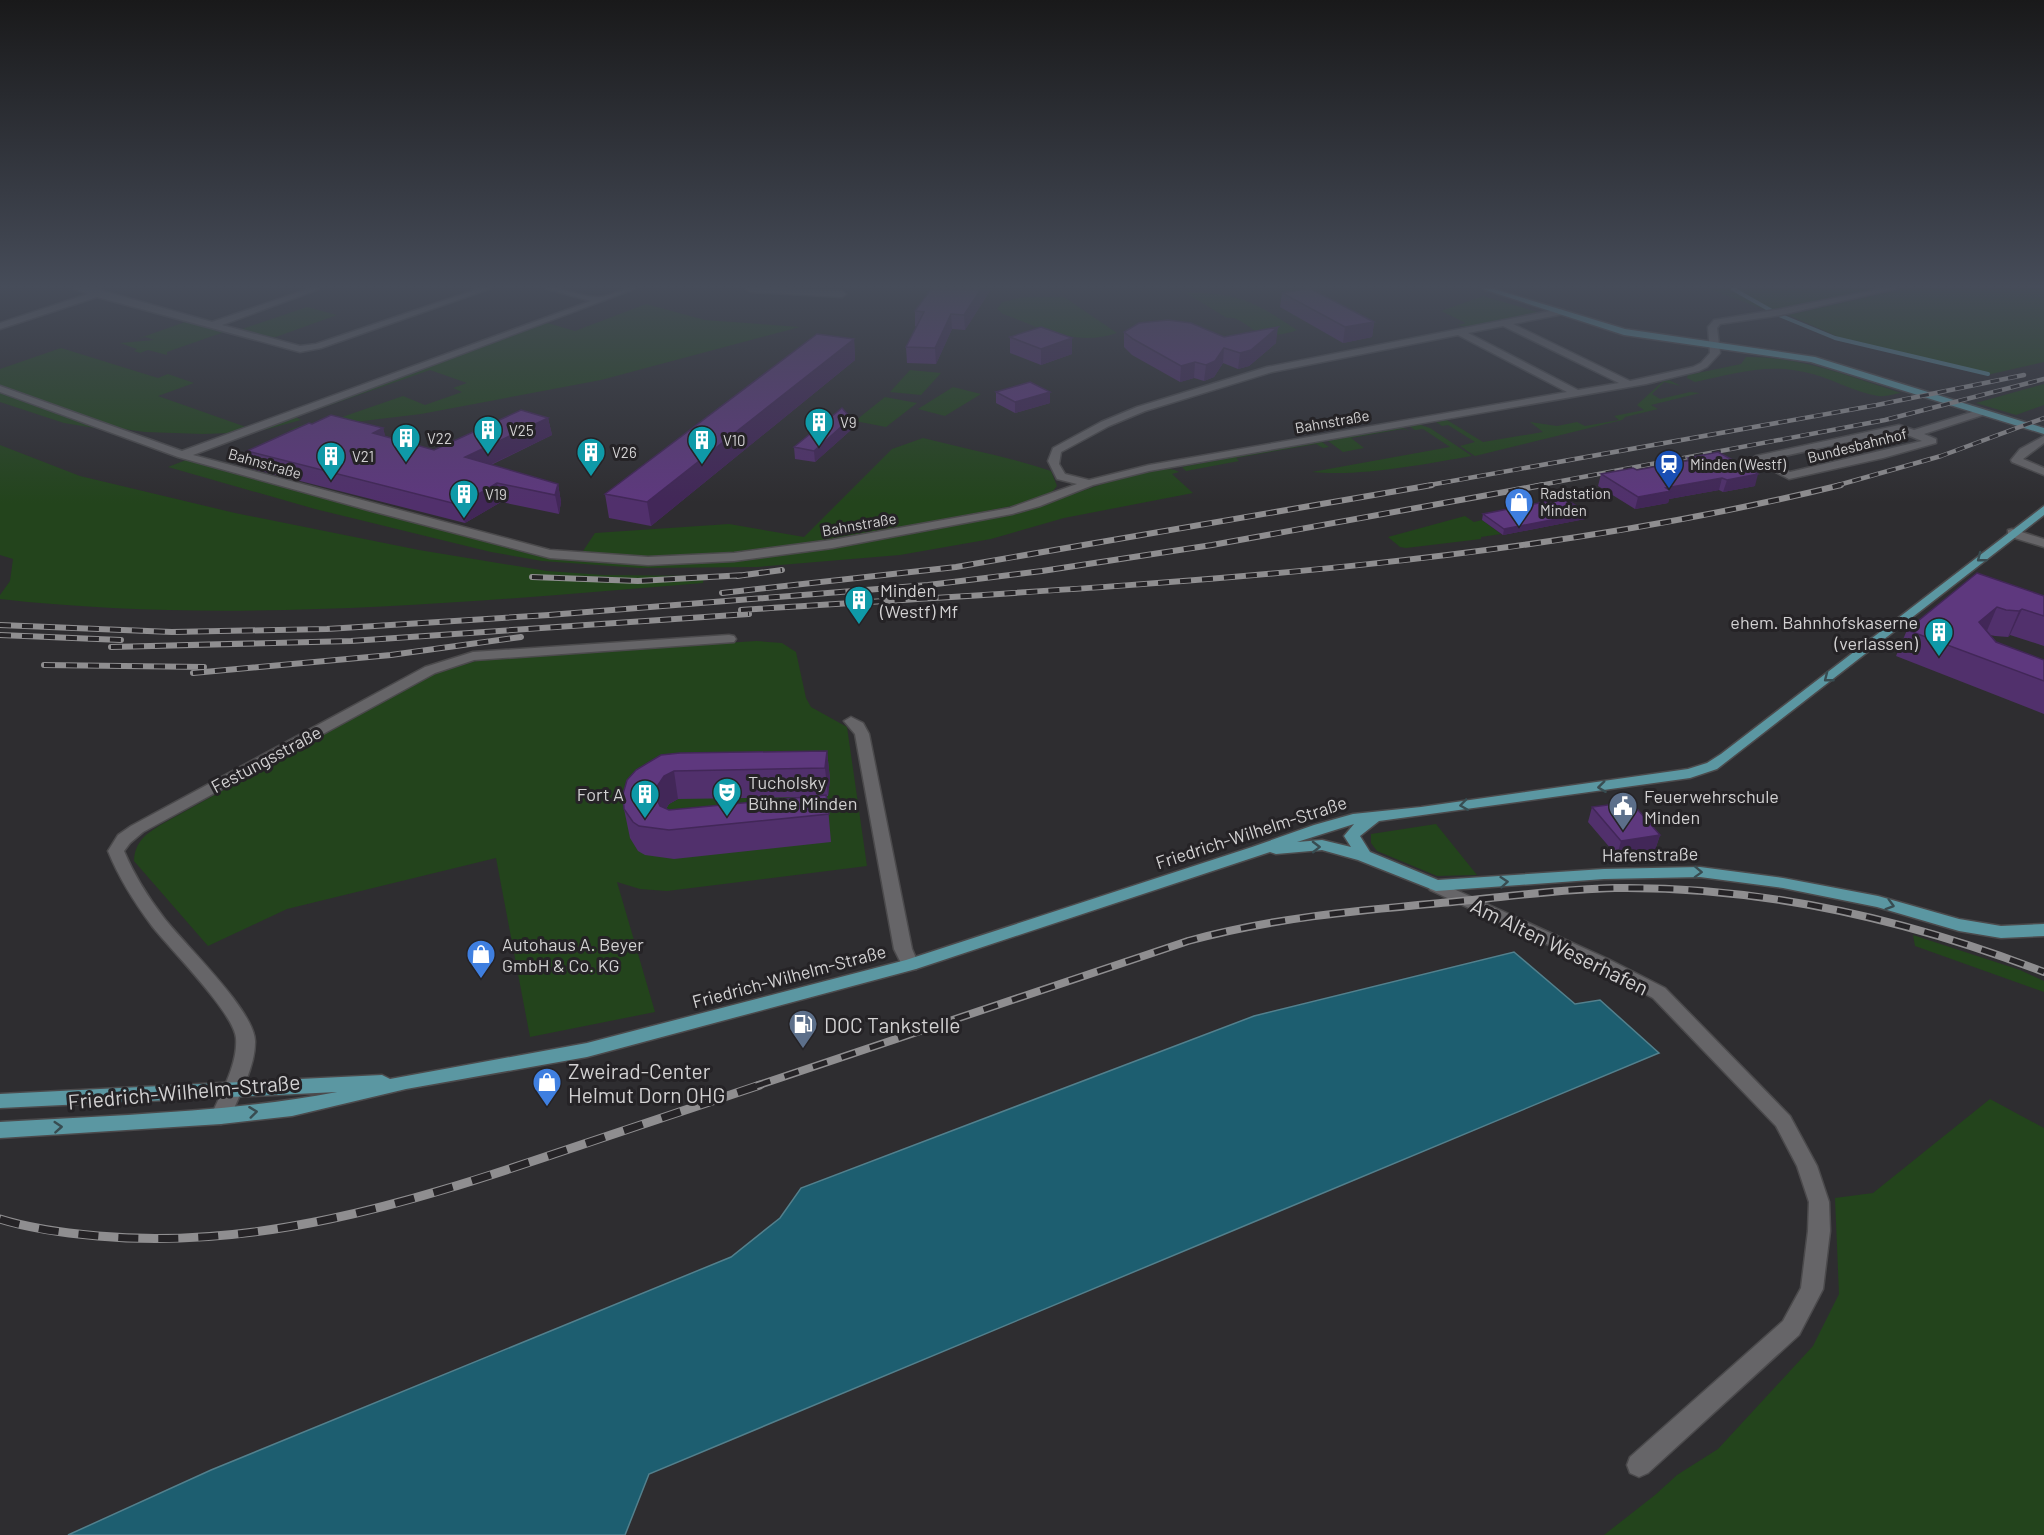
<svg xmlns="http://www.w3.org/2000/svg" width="2044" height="1535" viewBox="0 0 2044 1535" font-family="Barlow,sans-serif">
<rect width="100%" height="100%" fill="#2e2d30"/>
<path fill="#23441c" d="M 1709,289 L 1881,289 L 1769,311 Z
M 1904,289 L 2044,289 L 2044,362 L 1987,375 L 1963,370 L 1966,367 L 1843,339 L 1788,315 Z
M 1186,293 C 1238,292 1255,302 1297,330 C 1288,334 1273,336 1263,334 C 1250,331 1241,316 1227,318 Z
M 1483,296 L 1541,313 L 1469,328 L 1458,325 L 1466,323 L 1441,311 Z
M 1024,297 L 1064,297 L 1117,333 C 1076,347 1041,328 1003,314 L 997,309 L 1002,302 Z
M 646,304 L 705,320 L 800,327 L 601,380 L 421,414 L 288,430 L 308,423 L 319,425 L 403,396 L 425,405 L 462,392 L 453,388 L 467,383 L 430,370 L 296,417 L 301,420 L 264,430 L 258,429 L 544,322 L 575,331 Z
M 307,307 L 337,315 L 273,338 L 242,329 Z
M 185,322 L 224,332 L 167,352 L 167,355 L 148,350 L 140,353 L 134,351 L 137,349 L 120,343 L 154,340 L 145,337 L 137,339 Z
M 61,348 L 158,378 L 168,374 L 194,383 L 158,396 L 246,427 L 230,433 L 203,434 L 145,432 L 123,429 L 0,385 L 0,369 Z
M 1746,357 C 1799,356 1851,377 1901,393 C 1894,394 1885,397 1878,396 C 1853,392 1830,377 1804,372 C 1767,363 1732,374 1695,382 L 1687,378 L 1688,375 L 1741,364 Z
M 910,370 L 941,373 L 921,395 L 890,392 Z
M 1669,380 L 1681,386 L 1664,382 L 1652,394 L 1660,399 L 1690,392 L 1700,393 L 1651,405 L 1658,409 L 1625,417 L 1622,420 L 1475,456 L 1460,446 L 1475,442 L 1448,425 L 1442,426 L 1436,422 L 1447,420 L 1483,442 L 1543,432 L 1530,422 L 1557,426 L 1577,422 L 1585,426 L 1619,420 L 1614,416 L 1644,410 L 1637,405 L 1663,381 Z
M 2044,384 L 2044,405 L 2016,415 L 1976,403 Z
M 953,387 L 981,394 L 945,416 L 918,409 Z
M 0,393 L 95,428 L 64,423 L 0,402 Z
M 885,397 L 917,403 L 886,427 L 855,421 Z
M 1418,424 L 1430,428 L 1472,456 C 1425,464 1360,477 1312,472 L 1450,447 L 1423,429 L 1415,430 L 1409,426 Z
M 1400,427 L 1410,431 L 1402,429 L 1351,438 L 1364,448 L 1343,452 L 1328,441 Z
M 923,438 C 966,449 1009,457 1051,471 L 1057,486 L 1052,492 L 1022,504 L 835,541 L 796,551 L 848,545 L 1016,514 C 1044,507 1160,456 1179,472 L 1172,474 L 1193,493 L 1064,518 L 991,539 L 900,555 L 757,567 L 640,568 L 542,561 L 491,552 L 315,509 L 168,467 L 186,460 L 534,555 L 577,560 L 595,533 L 729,524 L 804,537 L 892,449 Z
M 1314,442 L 1322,442 L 1329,447 L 1323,448 L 1316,444 L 1236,458 L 1239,461 L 1186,471 L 1182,467 Z
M 0,445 L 80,476 L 235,513 L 419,550 L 547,571 L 603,575 L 704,576 L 703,583 C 472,602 232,625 0,599 L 0,595 L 10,581 L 13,559 L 0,555 Z
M 1465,516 L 1474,522 L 1482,520 L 1501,534 L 1481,537 L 1481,539 L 1406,548 L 1400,547 L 1388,537 Z
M 757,641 L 782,643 L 796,652 L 806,698 L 811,707 L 847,727 L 867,866 L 667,891 L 640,889 L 617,882 L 655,1012 L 530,1037 L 496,858 L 287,909 L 208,946 L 134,861 C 135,841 146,834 162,824 L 434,674 L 489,657 Z
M 1436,824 L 1477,875 L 1437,876 L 1377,851 L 1371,843 L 1371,834 Z
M 1913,935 L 2020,970 L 2044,981 L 2044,992 L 1915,946 Z
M 1990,1099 L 2044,1128 L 2044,1535 L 1604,1535 L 1655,1495 L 1677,1475 L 1718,1449 L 1813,1346 L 1839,1294 L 1835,1198 L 1873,1193 Z"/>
<path fill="#1d5e70" stroke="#53808d" stroke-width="1.5" d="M 1514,952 L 1575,1004 L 1600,1000 L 1659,1053 L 649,1474 L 625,1535 L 68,1535 L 211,1470 L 731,1257 L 780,1218 L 801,1188 L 1254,1016 Z"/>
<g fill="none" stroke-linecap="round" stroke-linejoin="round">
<path stroke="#53808d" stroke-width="4" d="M 1733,289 L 1779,315 L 1835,338 L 1988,374"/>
<g stroke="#4b4a4c" stroke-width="3">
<path id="minor" d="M 75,289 L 100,290 L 212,322 L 308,289 L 319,289 L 222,325 L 300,346 L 316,344 L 478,289 L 489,289 L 321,348 L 300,352 L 97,297 L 0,329 L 0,323 L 88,294 Z
M 547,289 C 565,287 580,297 598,297 C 610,297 621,288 634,289 L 193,455 L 550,550 L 648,557 L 734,553 L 832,540 L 1010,508 L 1077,484 L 1057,479 L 1048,461 L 1053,448 L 1101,422 L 1137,407 L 1267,367 L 1560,309 L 1563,310 L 1563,314 L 1513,324 L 1630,381 L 1693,367 L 1701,363 L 1710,353 L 1708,327 L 1714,320 L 1781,309 L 1880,289 L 1894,289 L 1781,315 L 1720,324 L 1717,328 L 1720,353 L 1707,367 L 1699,371 L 1646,384 L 1149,471 L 1093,485 L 1040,506 L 1012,514 L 832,548 L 734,561 L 648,565 L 550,558 L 368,510 L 178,457 L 0,392 L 0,386 L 182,451 L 591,301 ZM 1503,326 L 1619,383 L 1578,390 L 1468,333 ZM 1458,335 L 1567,392 L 1149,465 L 1089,480 L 1065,474 L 1059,464 L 1061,452 L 1109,426 L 1145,411 L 1272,372 Z
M 747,289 L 842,291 L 846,294 L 842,297 L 751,292 Z
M 1982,409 L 1987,412 L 1986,414 L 1924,434 L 1936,439 L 1936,443 L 1883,458 L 1789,479 L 1751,459 L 1756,456 L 1899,425 L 1914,430 ZM 1898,431 L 1922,441 L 1790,472 L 1766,460 Z
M 2044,436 L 2044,443 L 2023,459 L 2044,468 L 2044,475 L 2012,462 L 2011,460 L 2020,449 Z
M 2012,529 L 2044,539 L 2044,547 L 2008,536 L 2008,530 Z
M 729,635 L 734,636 L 736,639 L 734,642 L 474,660 L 435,673 L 143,832 L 130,843 L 124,851 C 134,875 148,897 164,918 C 184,944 256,1012 255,1042 C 255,1067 240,1093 231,1116 L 228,1121 L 221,1124 L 214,1121 L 211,1116 C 221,1093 238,1064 236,1038 C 234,1013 170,949 152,926 C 134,902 119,878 108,851 L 118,835 L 131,826 L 425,667 L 473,652 Z
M 851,717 L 863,723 L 869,734 L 912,949 L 919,965 L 916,969 L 904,969 L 894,949 L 855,734 L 844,721 Z
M 1436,881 L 1608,959 L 1665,988 L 1790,1116 L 1817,1166 L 1829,1202 L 1830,1231 L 1823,1289 L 1799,1335 L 1648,1473 L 1639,1477 L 1630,1473 L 1627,1465 L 1630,1457 L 1783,1321 L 1801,1288 L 1808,1231 L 1809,1202 L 1797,1166 L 1776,1126 L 1653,998 L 1596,967 L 1430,890 L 1428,886 L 1430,882 Z"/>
</g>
<g stroke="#4b4a4c" stroke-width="3">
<path id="major" d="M 1483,289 L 1494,289 L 1625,329 L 1815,357 L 2044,428 L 2044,434 L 1811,362 L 1624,335 Z
M 2044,506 L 2044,515 L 1717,769 L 1690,778 L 1379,821 L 1360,836 L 1370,852 L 1438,880 L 1604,869 L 1700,867 L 1783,878 L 1878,896 L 1959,919 L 2001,926 L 2044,924 L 2044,936 L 2001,938 L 1959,931 L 1877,907 L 1783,888 L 1700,877 L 1604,879 L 1436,891 L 1358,860 L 1322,850 L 1276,854 L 1270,852 L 916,969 L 587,1057 L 406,1089 L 292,1116 L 221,1124 L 0,1138 L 0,1122 C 112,1115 226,1113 337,1092 L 0,1108 L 0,1094 L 382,1075 L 390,1079 L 587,1043 L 906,960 L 1252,847 L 1314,825 L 1353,814 L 1421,807 L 1688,769 L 1707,763 L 1721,754 ZM 1354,824 L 1344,836 L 1351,847 L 1322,840 L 1297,842 Z"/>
</g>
<use href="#minor" fill="#666568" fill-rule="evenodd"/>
<use href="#major" fill="#5b97a2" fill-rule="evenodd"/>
<g stroke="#8f8e90" stroke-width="4.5">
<path id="rail-far3" d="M 1424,486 L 1877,405 L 2024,375
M 1535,486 L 1885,420 L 2044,379
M 1835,486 L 1941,456 L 2044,418"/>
</g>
<g stroke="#8f8e90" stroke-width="6">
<path id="rail-far2" d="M 737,576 L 782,570
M 532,577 L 638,581 L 745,575
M 722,593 L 956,567 L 1432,485
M 741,610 C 1109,586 1482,573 1841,485
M 0,625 L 172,632 L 327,629 L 549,615 L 928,585 L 1042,571 L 1212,545 L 1543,485
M 0,635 L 121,640
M 111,647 L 351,641 L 749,614
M 44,665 L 204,667
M 193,673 L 391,655 L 521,637"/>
</g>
<g stroke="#8f8e90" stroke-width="8">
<path id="rail-far1" d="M 756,1086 L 1188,941 C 1275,917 1363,910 1452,902 C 1506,897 1560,889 1615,888 C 1763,886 1906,919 2044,972"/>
</g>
<g stroke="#8f8e90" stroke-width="9">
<path id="rail" d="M 0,1219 C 32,1229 65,1233 98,1236 C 256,1250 406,1204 554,1154 C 623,1131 691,1108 760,1085"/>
</g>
<use href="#rail-far3" stroke="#252326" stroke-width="3" stroke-dasharray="9" stroke-linecap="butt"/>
<use href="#rail-far2" stroke="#252326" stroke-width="4" stroke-dasharray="11" stroke-linecap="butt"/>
<use href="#rail-far1" stroke="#252326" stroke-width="5" stroke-dasharray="15" stroke-linecap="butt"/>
<use href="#rail" stroke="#252326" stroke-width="7" stroke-dasharray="20" stroke-linecap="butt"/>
</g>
<path fill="#51306c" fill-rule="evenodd" d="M 931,289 L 1012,289 L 991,289 L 965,330 L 952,329 L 936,364 L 907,363 L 906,347 L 917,327 L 915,326 L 915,311 Z
M 1282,293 L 1374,322 L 1372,337 L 1343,343 L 1280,307 Z
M 1124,332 L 1224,337 L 1276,343 L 1249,366 L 1238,369 L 1223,363 L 1214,377 L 1204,381 L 1194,378 L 1180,382 L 1132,355 L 1124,347 Z
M 1010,337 L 1072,338 L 1072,354 L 1041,365 L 1010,353 Z
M 854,339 L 855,360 L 651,526 L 609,518 L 605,494 Z
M 996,392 L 1050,403 L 1015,413 L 996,403 Z
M 548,418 L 552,435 L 491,465 L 558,484 L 561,502 L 559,514 L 501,502 L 465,523 L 253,469 L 247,451 L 312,424 L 383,428 L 385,436 L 434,450 Z
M 852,429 L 815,462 L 795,459 L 794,447 Z
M 1688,458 L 1755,486 L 1723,492 L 1719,490 L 1669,499 L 1668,503 L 1635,509 L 1598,486 L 1601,474 L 1637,470 L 1687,461 Z
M 1483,514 L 1585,519 L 1503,535 L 1482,520 Z
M 1977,573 L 2044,596 L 2044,646 L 2010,635 L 2008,637 L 1995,636 L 1990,635 L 1996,642 L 2044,660 L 2044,714 L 1896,656 L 1907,630 Z
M 827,751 L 830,779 L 828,796 L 827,796 L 831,842 L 674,859 L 645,855 L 638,851 L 630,838 L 624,809 L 636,770 ZM 809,797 L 669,810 L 666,809 L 669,804 L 678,799 Z
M 1592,807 L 1660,835 L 1655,850 L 1617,856 L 1588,822 Z"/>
<path fill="#422758" d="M 981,289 L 991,289 L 965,330 L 964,315 Z
M 951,314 L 952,329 L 936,364 L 935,348 Z
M 1374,322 L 1372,337 L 1343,343 L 1345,327 Z
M 1278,327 L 1276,343 L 1249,366 L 1238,369 L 1240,353 Z
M 1072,338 L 1072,354 L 1041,365 L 1041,349 Z
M 854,339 L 855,360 L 651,526 L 647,502 Z
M 1224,348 L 1223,363 L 1214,377 L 1204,381 L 1206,365 Z
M 1195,362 L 1194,378 L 1180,382 L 1181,366 Z
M 1050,392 L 1050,403 L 1015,413 L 1015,402 Z
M 548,418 L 552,435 L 469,475 L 465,457 Z
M 851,418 L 852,429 L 815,462 L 814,451 Z
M 383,428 L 388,446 L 373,433 Z
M 1758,474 L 1755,486 L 1723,492 L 1727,480 Z
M 1722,478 L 1719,490 L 1669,499 L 1668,503 L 1635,509 L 1638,497 L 1666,488 Z
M 497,483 L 501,502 L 465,523 L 460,505 Z
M 558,484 L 561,502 L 559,514 L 555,495 Z
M 1587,513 L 1585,519 L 1503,535 L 1504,529 Z
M 1997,607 L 1986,633 L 1979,622 Z
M 2022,609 L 2010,635 L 2008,637 L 2019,611 Z
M 827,751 L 830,779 L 828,796 L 825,768 Z
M 674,771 L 678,799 L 669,804 L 661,817 L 655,795 L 656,788 L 664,776 Z
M 1660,835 L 1655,850 L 1617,856 L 1621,841 Z"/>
<path fill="#5e387e" stroke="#422758" stroke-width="1.5" d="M 931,289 L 981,289 L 964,315 L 951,314 L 935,348 L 906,347 L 924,312 L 915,311 Z
M 1306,289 L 1311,289 L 1374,322 L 1345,327 L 1282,293 Z
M 1168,320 L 1191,323 L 1224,337 L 1278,327 L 1251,350 L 1240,353 L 1224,348 L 1215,361 L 1206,365 L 1195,362 L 1181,366 L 1133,339 L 1124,332 L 1139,323 Z
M 1041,327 L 1072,338 L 1041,349 L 1010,337 Z
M 817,334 L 854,339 L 647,502 L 605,494 Z
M 1030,382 L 1050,392 L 1015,402 L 996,392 Z
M 842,408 L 851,418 L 814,451 L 794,447 Z
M 521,410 L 548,418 L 465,457 L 558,484 L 555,495 L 497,483 L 460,505 L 247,451 L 309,423 L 312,424 L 331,415 L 383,428 L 373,433 L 434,450 Z
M 1718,452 L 1758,474 L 1727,480 L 1722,478 L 1666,488 L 1671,491 L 1638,497 L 1601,474 L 1633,468 L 1637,470 L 1692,460 L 1688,458 Z
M 1564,498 L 1587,513 L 1504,529 L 1483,514 Z
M 1977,573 L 2044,596 L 2044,616 L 2022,609 L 2019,611 L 2006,610 L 1997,607 L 1979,622 L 1996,642 L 2044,660 L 2044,681 L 1907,630 Z
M 827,751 L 825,768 L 674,771 L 664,776 L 656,788 L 655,795 L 660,806 L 669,810 L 826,795 L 829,814 L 669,830 L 639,826 L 633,822 L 624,809 L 623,794 L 627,780 L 636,770 L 661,755 L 680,753 Z
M 1631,802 L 1660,835 L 1621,841 L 1592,807 Z"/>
<defs><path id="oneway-chevron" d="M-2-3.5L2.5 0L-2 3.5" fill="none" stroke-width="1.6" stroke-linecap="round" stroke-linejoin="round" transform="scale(1.5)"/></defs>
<g stroke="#384c51">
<use href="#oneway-chevron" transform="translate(1981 558) rotate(142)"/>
<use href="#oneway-chevron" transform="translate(1828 678) rotate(142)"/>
<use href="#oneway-chevron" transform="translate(1602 787) rotate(173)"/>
<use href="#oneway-chevron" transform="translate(1464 805) rotate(172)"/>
<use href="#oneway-chevron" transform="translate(1316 847) rotate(-1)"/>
<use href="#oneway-chevron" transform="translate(1698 872) rotate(2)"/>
<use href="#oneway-chevron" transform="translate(1504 882) rotate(-5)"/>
<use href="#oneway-chevron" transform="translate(1890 905) rotate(16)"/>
<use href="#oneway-chevron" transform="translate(253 1112) rotate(-7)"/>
<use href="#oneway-chevron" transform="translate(58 1127) rotate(-4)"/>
</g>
<linearGradient id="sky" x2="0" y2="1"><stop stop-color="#19191a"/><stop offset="0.57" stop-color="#464c59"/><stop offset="1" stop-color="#464c59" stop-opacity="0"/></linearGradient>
<rect width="2044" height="503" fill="url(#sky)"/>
<defs>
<g id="building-pin" transform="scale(1.5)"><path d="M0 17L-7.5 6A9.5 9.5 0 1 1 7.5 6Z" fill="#0f9aa8" stroke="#252326"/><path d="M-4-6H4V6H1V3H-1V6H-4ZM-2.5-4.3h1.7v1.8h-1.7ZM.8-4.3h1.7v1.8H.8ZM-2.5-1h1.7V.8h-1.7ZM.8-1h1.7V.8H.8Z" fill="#fff"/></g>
<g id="station-pin" transform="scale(1.5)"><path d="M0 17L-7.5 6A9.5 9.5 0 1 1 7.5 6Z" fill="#1a4fb4" stroke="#252326"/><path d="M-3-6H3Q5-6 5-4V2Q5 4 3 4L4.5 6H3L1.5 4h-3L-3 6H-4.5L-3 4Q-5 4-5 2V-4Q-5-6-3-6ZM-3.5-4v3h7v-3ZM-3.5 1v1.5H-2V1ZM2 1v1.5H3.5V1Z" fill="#fff"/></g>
<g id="shop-pin" transform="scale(1.5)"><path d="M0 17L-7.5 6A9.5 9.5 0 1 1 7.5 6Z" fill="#3f7fe0" stroke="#252326"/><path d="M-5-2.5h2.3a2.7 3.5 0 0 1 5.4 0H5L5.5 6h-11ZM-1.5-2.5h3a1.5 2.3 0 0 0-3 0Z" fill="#fff"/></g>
<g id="theatre-pin" transform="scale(1.5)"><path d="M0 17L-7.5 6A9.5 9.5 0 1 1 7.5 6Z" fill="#0f9aa8" stroke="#252326"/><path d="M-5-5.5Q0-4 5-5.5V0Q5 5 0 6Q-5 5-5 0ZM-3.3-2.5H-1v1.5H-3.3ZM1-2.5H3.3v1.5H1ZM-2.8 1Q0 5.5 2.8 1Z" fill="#fff"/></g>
<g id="civic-pin" transform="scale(1.5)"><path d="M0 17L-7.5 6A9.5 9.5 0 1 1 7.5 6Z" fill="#5c6f8a" stroke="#252326"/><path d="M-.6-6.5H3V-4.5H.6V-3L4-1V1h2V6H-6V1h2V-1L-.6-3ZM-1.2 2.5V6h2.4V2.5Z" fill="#fff"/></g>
<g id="fuel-pin" transform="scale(1.5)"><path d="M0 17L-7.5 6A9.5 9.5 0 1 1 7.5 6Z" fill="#5c6f8a" stroke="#252326"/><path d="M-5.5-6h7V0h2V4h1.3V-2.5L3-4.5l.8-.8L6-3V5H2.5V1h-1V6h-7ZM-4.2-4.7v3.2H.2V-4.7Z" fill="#fff"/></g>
</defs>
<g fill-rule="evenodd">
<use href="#building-pin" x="819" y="422"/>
<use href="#building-pin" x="488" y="430"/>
<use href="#building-pin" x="406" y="438"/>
<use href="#building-pin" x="702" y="440"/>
<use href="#building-pin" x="591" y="452"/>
<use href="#building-pin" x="331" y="456"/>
<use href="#station-pin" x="1669" y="464"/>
<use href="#building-pin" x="464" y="494"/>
<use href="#shop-pin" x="1519" y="502"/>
<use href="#building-pin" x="859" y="600"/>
<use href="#building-pin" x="1939" y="632"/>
<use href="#theatre-pin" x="727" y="792"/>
<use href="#building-pin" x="645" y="794"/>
<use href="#civic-pin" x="1623" y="806"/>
<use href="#shop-pin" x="481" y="954"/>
<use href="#fuel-pin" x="803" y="1024"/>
<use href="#shop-pin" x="547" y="1082"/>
</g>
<g text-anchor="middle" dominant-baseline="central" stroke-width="6" stroke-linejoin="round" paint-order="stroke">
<g font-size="15" fill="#d2d1d2" stroke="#252326">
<text transform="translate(1332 421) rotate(-10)">Bahnstraße</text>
<text transform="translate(1857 445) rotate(-14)">Bundesbahnhof</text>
<text transform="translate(265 463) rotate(16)">Bahnstraße</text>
<text transform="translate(859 524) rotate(-10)">Bahnstraße</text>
</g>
<g font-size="15" fill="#d2d1d2" stroke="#252326" text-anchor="start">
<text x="840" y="422">V9</text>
<text x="509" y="430">V25</text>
<text x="427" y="438">V22</text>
<text x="723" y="440">V10</text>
<text x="612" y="452">V26</text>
<text x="352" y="456">V21</text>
<text x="1690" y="464">Minden (Westf)</text>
<text x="1540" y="493">Radstation<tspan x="1540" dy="17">Minden</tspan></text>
<text x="485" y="494">V19</text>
</g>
<g font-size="18" fill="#d2d1d2" stroke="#252326" text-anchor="start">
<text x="880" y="590">Minden<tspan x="880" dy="21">(Westf) Mf</tspan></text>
<text x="1918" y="622" text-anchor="end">ehem. Bahnhofskaserne<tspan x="1918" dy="21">(verlassen)</tspan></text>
<text x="748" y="782">Tucholsky<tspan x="748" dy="21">Bühne Minden</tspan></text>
<text x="624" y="794" text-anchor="end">Fort A</text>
<text x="1644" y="796">Feuerwehrschule<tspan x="1644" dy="21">Minden</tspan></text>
<text x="502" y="944">Autohaus A. Beyer<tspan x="502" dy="21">GmbH &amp; Co. KG</tspan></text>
</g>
<g font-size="18" fill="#d2d1d2" stroke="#252326">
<text transform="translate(266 759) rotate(-28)">Festungsstraße</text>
<text transform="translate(1251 832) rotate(-18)">Friedrich-Wilhelm-Straße</text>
<text transform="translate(1650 854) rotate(-1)">Hafenstraße</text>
<text transform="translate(789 976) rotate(-15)">Friedrich-Wilhelm-Straße</text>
</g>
<g font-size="21" fill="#d2d1d2" stroke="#252326">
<text transform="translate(1560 946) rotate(26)">Am Alten Weserhafen</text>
<text transform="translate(184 1091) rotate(-5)">Friedrich-Wilhelm-Straße</text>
</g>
<g font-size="21" fill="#d2d1d2" stroke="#252326" text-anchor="start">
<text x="824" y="1024">DOC Tankstelle</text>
<text x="568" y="1070">Zweirad-Center<tspan x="568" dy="24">Helmut Dorn OHG</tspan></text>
</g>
</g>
</svg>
